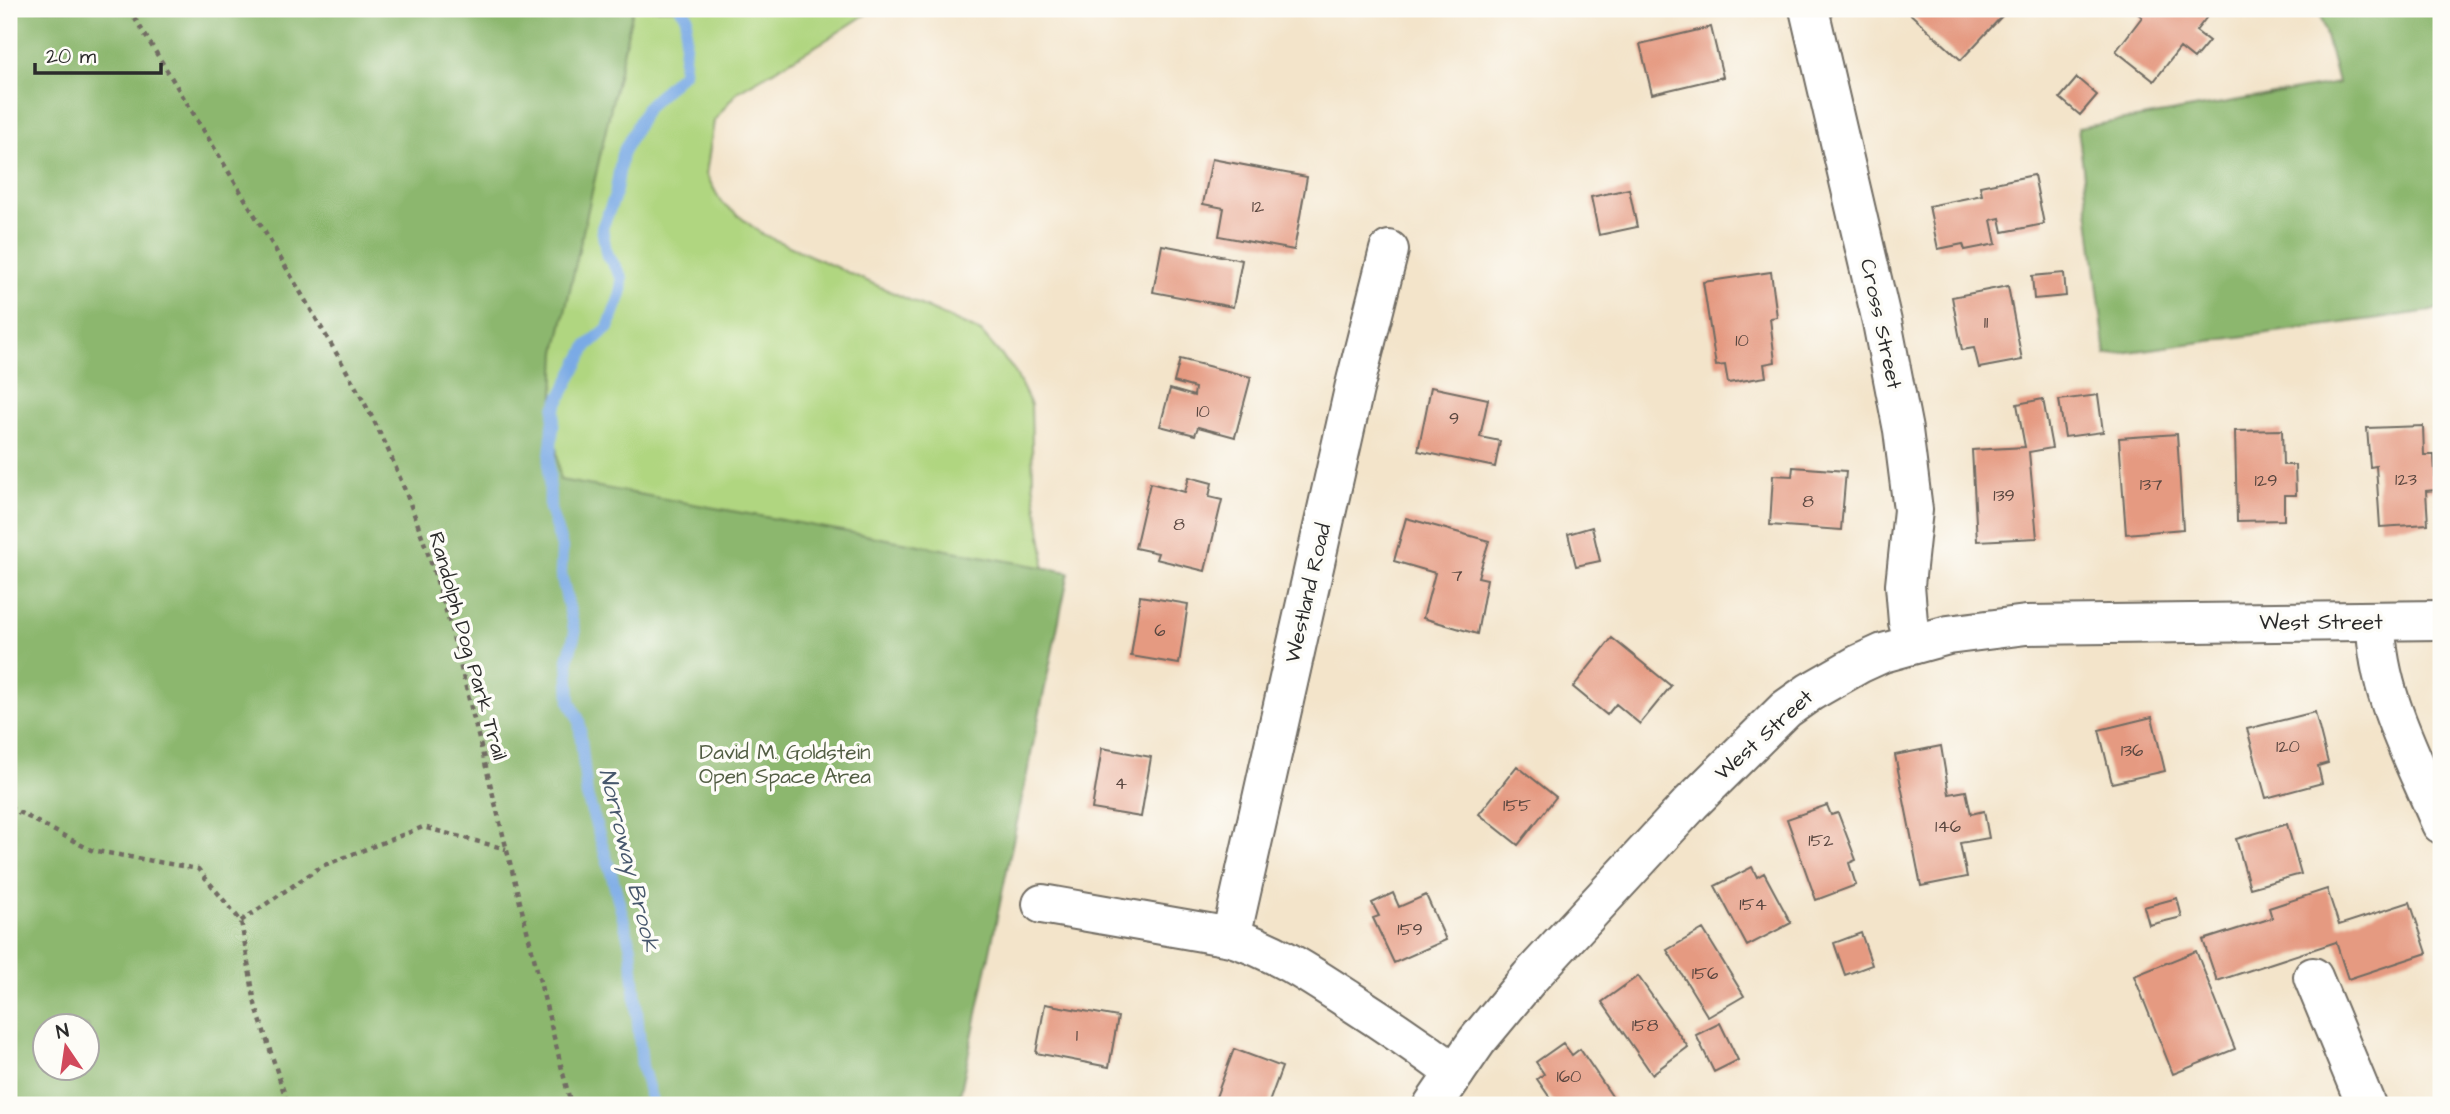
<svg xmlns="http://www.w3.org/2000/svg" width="2450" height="1114" viewBox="0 0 2450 1114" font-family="'Architects Daughter',sans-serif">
<rect width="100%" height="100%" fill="#fdfcf7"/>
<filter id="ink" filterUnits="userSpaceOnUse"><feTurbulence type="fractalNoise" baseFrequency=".0143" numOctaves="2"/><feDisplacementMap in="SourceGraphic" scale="14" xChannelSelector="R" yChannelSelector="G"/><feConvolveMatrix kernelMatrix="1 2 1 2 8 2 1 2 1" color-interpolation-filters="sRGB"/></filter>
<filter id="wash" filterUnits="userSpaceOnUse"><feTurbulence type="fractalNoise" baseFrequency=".00686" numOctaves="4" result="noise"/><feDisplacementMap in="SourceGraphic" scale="28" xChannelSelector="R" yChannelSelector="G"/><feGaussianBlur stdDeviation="1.57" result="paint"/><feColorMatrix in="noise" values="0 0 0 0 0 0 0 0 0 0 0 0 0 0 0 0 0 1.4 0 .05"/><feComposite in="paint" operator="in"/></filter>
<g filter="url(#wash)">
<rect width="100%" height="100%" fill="#f3e4ca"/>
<path fill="#b0d680" stroke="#6e8056" stroke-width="2" d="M 278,9 L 874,9 L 826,40 L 737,92 L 714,121 L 706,174 L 721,202 L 762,234 L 981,332 L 1014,370 L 1031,405 L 1033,483 L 1044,554 L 1040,636 L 897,1007 L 271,70 Z"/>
<path fill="#8cb76e" stroke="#5c714c" stroke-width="2" fill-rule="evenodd" d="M 9,9 L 633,9 L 556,352 L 553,417 L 560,480 L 1069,572 L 958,1105 L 9,1105 ZM 46,1026 L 88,1026 L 88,1068 L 46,1068 Z
M 2319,9 L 2441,9 L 2441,307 L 2431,311 L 2106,355 L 2078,128 L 2338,83 Z"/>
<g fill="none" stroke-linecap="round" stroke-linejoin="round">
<path stroke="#7aaae5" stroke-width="12" d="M 653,1105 L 642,1066 L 631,948 L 612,876 L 587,796 L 579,720 L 570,702 L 568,659 L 575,633 L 561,574 L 562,547 L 550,509 L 549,465 L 555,408 L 587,346 L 608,328 L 621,294 L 622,278 L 606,252 L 602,228 L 615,196 L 622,154 L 647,107 L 683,73 L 687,16 L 681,9"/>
</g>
<g id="blocks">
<path fill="#e59a81" d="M 1905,9 L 1996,9 L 2003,15 L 1961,60 Z
M 2141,9 L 2213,9 L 2196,31 L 2209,41 L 2194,59 L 2180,48 L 2154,81 L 2116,51 L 2142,17 L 2137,13 Z
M 1711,27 L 1723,77 L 1652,94 L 1640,44 Z
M 2077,78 L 2097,95 L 2080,115 L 2060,98 Z
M 1212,159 L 1307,177 L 1294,250 L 1219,236 L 1224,208 L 1203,204 Z
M 2034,175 L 2044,224 L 2003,232 L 2000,218 L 1991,220 L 1996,244 L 1965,250 L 1963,244 L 1938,249 L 1929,206 L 1982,195 L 1980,186 Z
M 1629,189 L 1637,227 L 1599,235 L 1591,197 Z
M 1162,245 L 1242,260 L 1233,307 L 1153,292 Z
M 1771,272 L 1777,317 L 1770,318 L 1775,362 L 1764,364 L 1766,377 L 1728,383 L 1725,365 L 1716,366 L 1703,282 Z
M 2064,273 L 2066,296 L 2034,299 L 2032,276 Z
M 2008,286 L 2022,360 L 1979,368 L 1974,348 L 1962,350 L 1952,297 Z
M 1180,359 L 1251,377 L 1235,437 L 1198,427 L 1195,435 L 1160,426 L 1170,389 L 1194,396 L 1195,388 L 1174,382 Z
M 1431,387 L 1488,399 L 1480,437 L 1500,441 L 1495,467 L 1418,451 Z
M 2098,395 L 2103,432 L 2065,437 L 2059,400 Z
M 2043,399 L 2052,448 L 2029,452 L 2037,538 L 1977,541 L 1972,450 L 2025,447 L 2017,404 Z
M 2423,426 L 2424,455 L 2434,455 L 2436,490 L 2426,491 L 2428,524 L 2380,527 L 2376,466 L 2370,467 L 2367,428 Z
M 2282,430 L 2283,465 L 2295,465 L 2296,495 L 2284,495 L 2284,520 L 2237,521 L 2235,431 Z
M 2177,434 L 2183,529 L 2126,534 L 2119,438 Z
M 1793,467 L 1846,471 L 1841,530 L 1770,525 L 1773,475 L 1792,476 Z
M 1189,477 L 1212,483 L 1209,497 L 1222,500 L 1205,571 L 1156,559 L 1158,553 L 1135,548 L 1150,483 L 1185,492 Z
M 1406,518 L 1489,541 L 1478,577 L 1487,579 L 1477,634 L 1423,618 L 1435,573 L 1394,561 Z
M 1592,527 L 1600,561 L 1576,566 L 1568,534 Z
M 1140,596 L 1188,604 L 1179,664 L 1131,656 Z
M 1612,638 L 1671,686 L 1640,724 L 1616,704 L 1607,715 L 1573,687 Z
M 2315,712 L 2328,763 L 2318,766 L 2322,783 L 2266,798 L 2247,729 Z
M 2152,717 L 2165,771 L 2112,783 L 2099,730 Z
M 1941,746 L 1949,794 L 1966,791 L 1971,814 L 1984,811 L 1989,838 L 1960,843 L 1967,877 L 1921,886 L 1895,755 Z
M 1102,748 L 1151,757 L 1141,817 L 1092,809 Z
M 1517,766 L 1556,797 L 1518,845 L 1479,814 Z
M 1827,805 L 1831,815 L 1838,813 L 1856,860 L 1849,863 L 1856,885 L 1816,900 L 1787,819 Z
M 2287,824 L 2301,874 L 2250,888 L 2236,839 Z
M 1752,867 L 1757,877 L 1764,873 L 1791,923 L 1747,946 L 1715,886 Z
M 2327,889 L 2339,925 L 2410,902 L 2427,953 L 2348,979 L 2336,942 L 2217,981 L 2203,940 L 2272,918 L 2269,908 Z
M 1393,893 L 1399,907 L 1426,895 L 1446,940 L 1394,963 L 1373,918 L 1379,916 L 1372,903 Z
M 2177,898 L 2182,917 L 2149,925 L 2144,907 Z
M 1703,929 L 1744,996 L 1708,1017 L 1667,950 Z
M 1861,933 L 1872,965 L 1845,975 L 1834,943 Z
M 2196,951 L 2235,1049 L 2173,1074 L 2134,976 Z
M 1638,976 L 1688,1047 L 1652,1074 L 1602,1002 Z
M 1045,1004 L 1118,1017 L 1109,1067 L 1036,1053 Z
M 1720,1023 L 1738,1060 L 1714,1072 L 1696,1035 Z
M 1563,1043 L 1572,1055 L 1580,1049 L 1618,1105 L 1555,1105 L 1537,1079 L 1544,1074 L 1536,1062 Z
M 1234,1049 L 1282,1067 L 1268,1105 L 1213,1105 Z"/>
</g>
</g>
<g filter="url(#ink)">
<use href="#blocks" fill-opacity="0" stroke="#716c63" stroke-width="2"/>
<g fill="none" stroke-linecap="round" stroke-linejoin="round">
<g stroke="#716c63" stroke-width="42">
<path id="minor" d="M 1809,9 L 1882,322 L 1903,430 L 1913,510 L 1905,585 L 1908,622 L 1914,644
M 2376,623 C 2377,695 2414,759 2441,824
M 1042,904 L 1231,937 C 1275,951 1311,975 1349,1000 C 1385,1023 1420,1047 1455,1073
M 1231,937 L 1354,389 L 1389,250
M 2313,977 L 2366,1105"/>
</g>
<g stroke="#716c63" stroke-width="42">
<path id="major" d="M 1433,1105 L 1477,1041 L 1530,977 L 1691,803 L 1786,709 L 1810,692 L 1859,664 L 1883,653 L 1948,635 L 2026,625 L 2441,620"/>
</g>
<path stroke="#716c63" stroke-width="4.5" stroke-dasharray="5 5" stroke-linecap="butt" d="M 129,9 C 185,99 240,190 294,281 C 325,335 358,387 385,443 C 412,503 433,565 451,628 L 571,1105
M 9,807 L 91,850 L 198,869 L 241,921 L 255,1004 L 288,1105
M 241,921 L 322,866 L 423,827 L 506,849"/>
<use href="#minor" stroke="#fff" stroke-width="38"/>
<use href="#major" stroke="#fff" stroke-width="38"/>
</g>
</g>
<g text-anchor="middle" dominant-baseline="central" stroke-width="7" stroke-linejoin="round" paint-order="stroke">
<g font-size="18" fill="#5a4740">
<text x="1258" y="206">12</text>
<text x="1986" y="322">11</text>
<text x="1742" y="340">10</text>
<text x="1203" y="411">10</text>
<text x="1454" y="418">9</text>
<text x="2406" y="479">123</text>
<text x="2266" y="480">129</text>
<text x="2151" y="484">137</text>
<text x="2004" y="495">139</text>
<text x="1808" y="501">8</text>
<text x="1179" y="524">8</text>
<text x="1457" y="575">7</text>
<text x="1160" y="630">6</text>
<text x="2288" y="746">120</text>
<text x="2132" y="750">136</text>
<text x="1121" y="783">4</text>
<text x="1517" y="805">155</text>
<text x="1948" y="826">146</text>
<text x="1821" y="840">152</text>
<text x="1753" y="904">154</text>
<text x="1410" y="929">159</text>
<text x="1705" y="973">156</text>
<text x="1645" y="1025">158</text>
<text x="1077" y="1035">1</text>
<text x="1569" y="1076">160</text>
</g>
<g font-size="21" fill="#2b2b2b" stroke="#fdfcf7">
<text transform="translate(1881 324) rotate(78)">Cross Street</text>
<text transform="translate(1308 593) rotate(-77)">Westland Road</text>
<text x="2321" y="622">West Street</text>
<text transform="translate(468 646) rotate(74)">Randolph Dog Park Trail</text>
<text transform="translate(1764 735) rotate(-42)">West Street</text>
</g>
<g font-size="21" fill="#535e44" stroke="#fdfcf7">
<text x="785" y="752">David M. Goldstein<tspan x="785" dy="24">Open Space Area</tspan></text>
</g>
<g font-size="23" font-style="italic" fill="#47576c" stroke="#fdfcf7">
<text transform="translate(629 860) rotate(76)">Norroway Brook</text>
</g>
</g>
<rect width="2450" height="1114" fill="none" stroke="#fdfcf7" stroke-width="35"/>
<g transform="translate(66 1047) rotate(347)"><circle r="33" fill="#fdfcf7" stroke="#a9a8a5" stroke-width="2"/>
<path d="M0-5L12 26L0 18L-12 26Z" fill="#d1495b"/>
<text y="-10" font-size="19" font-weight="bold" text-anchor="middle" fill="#2b2b2b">N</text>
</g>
<path d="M35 63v10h126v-10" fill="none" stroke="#2b2b2b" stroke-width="3.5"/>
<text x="46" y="63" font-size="21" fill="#2b2b2b" stroke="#fdfcf7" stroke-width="5" paint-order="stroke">20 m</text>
</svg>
